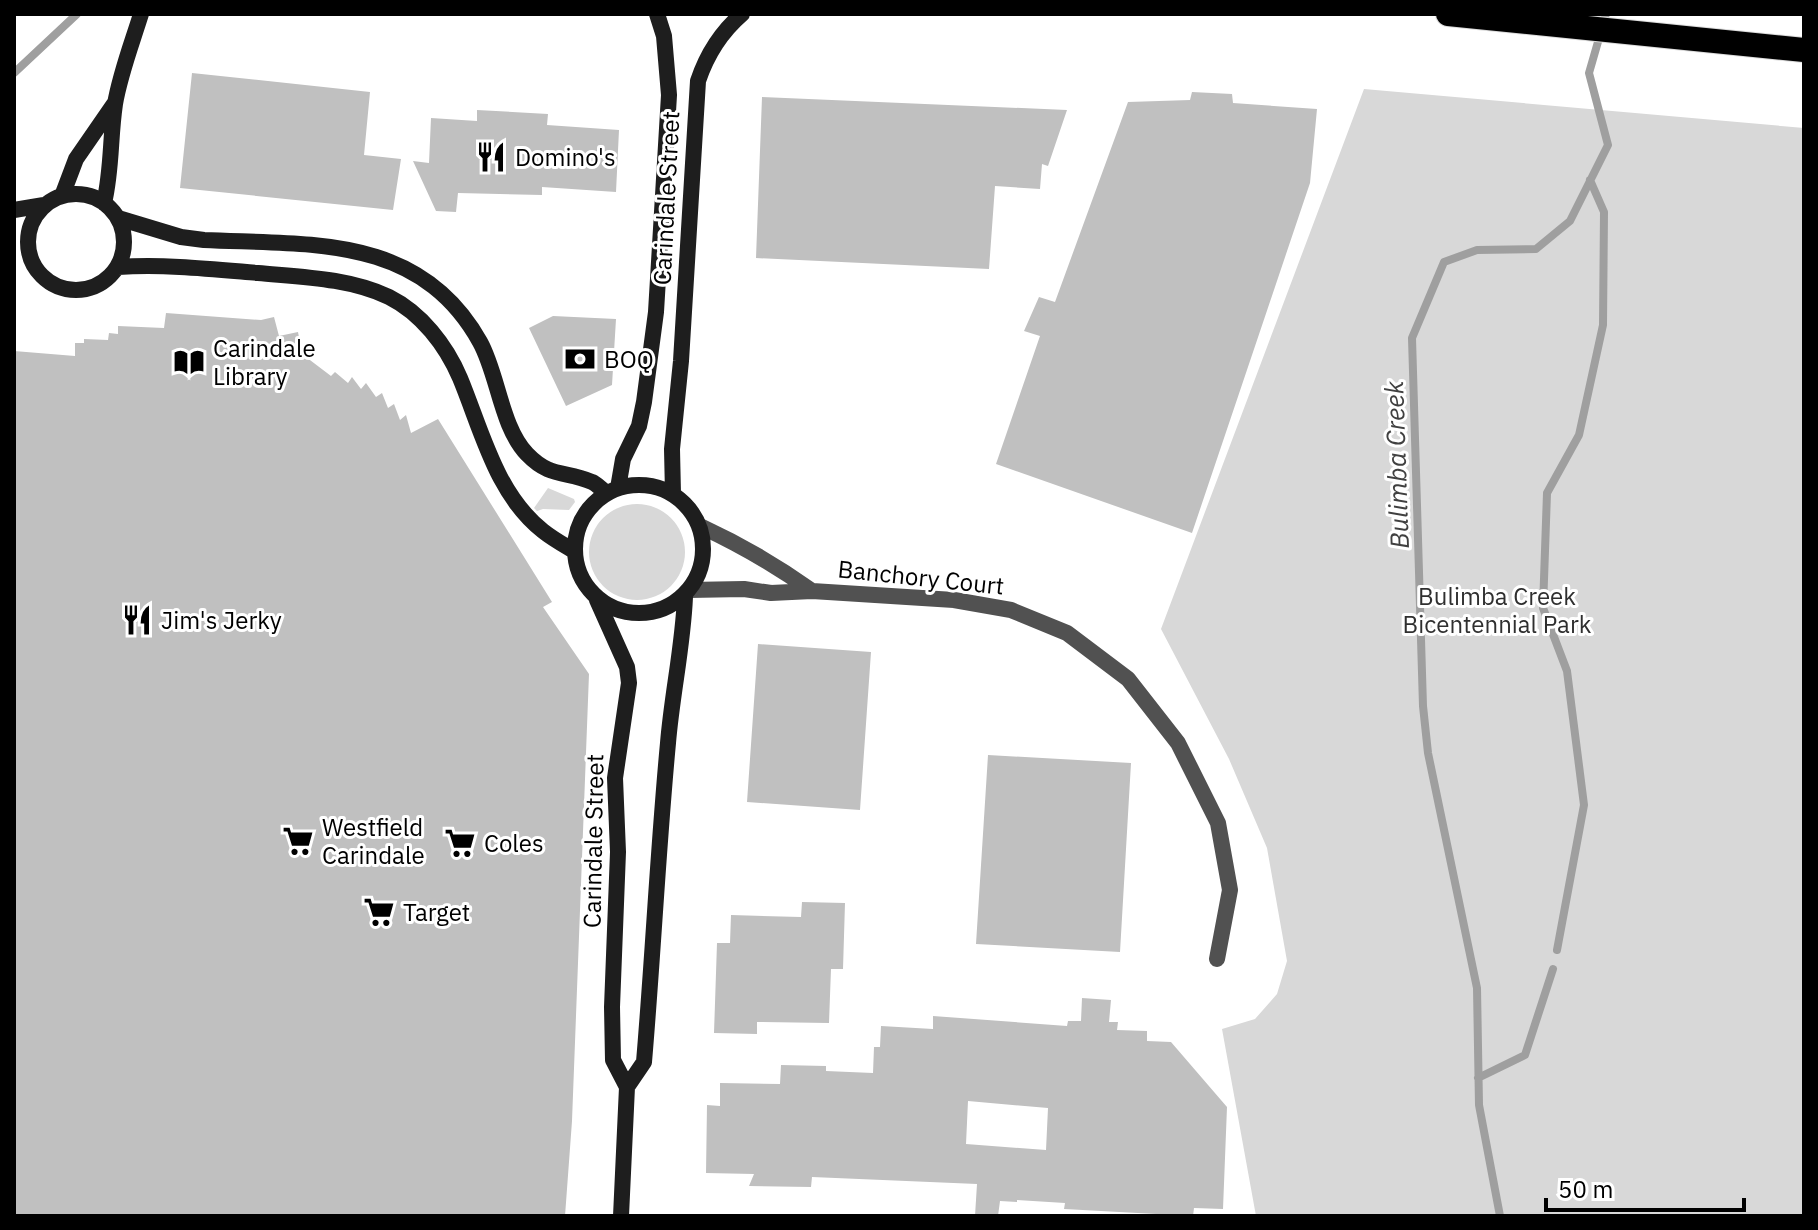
<svg xmlns="http://www.w3.org/2000/svg" width="1818" height="1230" viewBox="0 0 1818 1230" font-family="'IBM Plex Sans',sans-serif">
<rect width="100%" height="100%" fill="#fff"/>
<path fill="#d8d8d8" d="M 1364,89 L 1804,128 L 1804,1216 L 1256,1216 L 1222,1029 L 1255,1019 L 1277,994 L 1287,961 L 1267,848 L 1229,759 L 1161,629 Z
M 548,488 L 574,499 L 575,502 L 569,510 L 543,509 L 537,511 L 534,508 Z
M589 552a48 48 0 1 1 96 0a48 48 0 1 1-96 0Z"/>
<g fill="none" stroke-linecap="round" stroke-linejoin="round">
<path stroke="#9f9f9f" stroke-width="8" d="M 14,73 L 77,14
M 1557,950 L 1584,805 L 1567,671 L 1543,608 L 1547,493 L 1579,435 L 1603,325 L 1604,212 L 1590,180
M 1478,1078 L 1525,1055 L 1553,969
M 1500,1216 L 1479,1105 L 1477,988 L 1428,753 L 1423,706 L 1412,338 L 1444,262 L 1477,250 L 1536,249 L 1570,221 L 1608,145 L 1589,73 L 1606,14"/>
</g>
<path fill="#c0c0c0" fill-rule="evenodd" d="M 192,73 L 370,92 L 364,155 L 401,159 L 393,210 L 180,188 Z
M 1192,92 L 1232,94 L 1233,103 L 1317,109 L 1310,183 L 1192,533 L 996,464 L 1040,336 L 1024,331 L 1039,297 L 1055,302 L 1128,102 L 1190,100 Z
M 762,97 L 1067,110 L 1048,166 L 1042,164 L 1040,189 L 995,186 L 989,269 L 756,258 Z
M 477,110 L 548,114 L 547,125 L 619,130 L 616,192 L 542,187 L 542,195 L 458,193 L 456,212 L 436,211 L 413,161 L 429,163 L 431,118 L 477,121 Z
M 166,313 L 261,320 L 274,317 L 279,336 L 298,332 L 302,354 L 331,376 L 335,372 L 348,383 L 352,377 L 361,389 L 366,383 L 376,397 L 382,393 L 388,408 L 394,404 L 400,420 L 406,415 L 411,433 L 438,419 L 552,602 L 543,607 L 589,674 L 572,1121 L 565,1216 L 14,1216 L 14,351 L 75,356 L 75,343 L 84,343 L 84,339 L 108,340 L 109,333 L 118,334 L 118,326 L 164,328 Z
M 553,316 L 616,319 L 612,385 L 566,406 L 529,328 Z
M 758,644 L 871,652 L 860,810 L 747,802 Z
M 988,755 L 1131,763 L 1120,952 L 976,944 Z
M 802,902 L 845,903 L 843,969 L 831,969 L 829,1023 L 757,1022 L 757,1034 L 714,1033 L 717,943 L 730,943 L 731,915 L 801,917 Z
M 1082,998 L 1111,1000 L 1109,1022 L 1118,1022 L 1117,1030 L 1147,1031 L 1147,1041 L 1171,1042 L 1227,1107 L 1223,1209 L 1194,1208 L 1193,1216 L 1064,1209 L 1065,1203 L 1017,1200 L 1017,1202 L 1000,1201 L 998,1216 L 975,1216 L 977,1184 L 812,1177 L 811,1187 L 749,1186 L 754,1174 L 706,1173 L 707,1105 L 720,1106 L 720,1083 L 780,1084 L 781,1065 L 826,1066 L 826,1071 L 873,1073 L 874,1047 L 880,1047 L 881,1026 L 933,1029 L 933,1016 L 1067,1026 L 1068,1021 L 1081,1021 ZM 968,1101 L 1048,1108 L 1046,1150 L 966,1144 Z"/>
<g fill="none" stroke-linecap="round" stroke-linejoin="round">
<g stroke="#dbdbdb" stroke-width="26">
<path id="highway" d="M 1448,14 L 1804,50"/>
</g>
<path stroke="#515151" stroke-width="16" d="M 700,526 C 739,544 777,566 812,591
M 689,590 L 744,589 L 771,593 L 812,591 L 954,600 L 1011,610 L 1067,633 L 1128,679 L 1178,743 L 1218,823 L 1230,890 L 1217,959"/>
<path stroke="#1e1e1e" stroke-width="16" d="M28 242a48 48 0 1 1 96 0a48 48 0 1 1-96 0Z
M 62,196 L 76,159 L 114,104
M 104,203 C 112,170 110,137 115,104 C 120,74 132,43 141,14
M 14,210 L 44,205
M 118,218 L 181,237 L 204,240 C 310,245 420,234 480,342 C 498,374 501,427 527,454 C 551,479 566,470 592,482 C 597,484 602,490 607,493
M 118,267 C 165,264 211,269 258,273 C 301,277 349,278 389,297 C 421,313 446,345 460,378 C 482,431 496,494 543,531 C 553,539 564,545 574,551
M575 549a64 64 0 1 1 128 0a64 64 0 1 1-128 0Z
M 618,488 L 623,459 L 639,426 L 644,402 L 656,312 L 669,95 L 664,36 L 657,14
M 673,494 L 672,449 L 681,361 L 698,81 C 707,54 720,33 742,14
M 597,600 L 627,667 L 629,683 L 615,778 L 618,852 L 612,1007 L 613,1060 L 627,1087
M 621,1216 L 627,1087 L 644,1062 C 653,956 658,849 668,743 C 672,694 683,646 685,597"/>
<use href="#highway" stroke="#000" stroke-width="24"/>
</g>
<defs>
<g id="restaurant-bare" transform="scale(2.4)"><path d="M-5-6h1v4h1v-4h1v4h1v-4h1v5L-1.5 .5V6h-2V.5L-5-1ZM5-6V6H3V1.5H1.5Q1.5-4 5-6Z" fill="#000" stroke="#fff" stroke-width="2.5" paint-order="stroke"/></g>
<g id="bank-bare" transform="scale(2.4)"><path d="M-6-4H6V4H-6ZM0-2.3a2.3 2.3 0 1 0 0 4.6a2.3 2.3 0 1 0 0-4.6Z" fill="#000" stroke="#fff" stroke-width="2.5" paint-order="stroke"/></g>
<g id="library-bare" transform="scale(2.4)"><path d="M-6-4Q-3-5.5-.7-3.5V5Q-3 3-6 4ZM6-4Q3-5.5 .7-3.5V5Q3 3 6 4Z" fill="#000" stroke="#fff" stroke-width="2.5" paint-order="stroke"/></g>
<g id="supermarket-bare" transform="scale(2.4)"><path d="M-6-5.5h2.5l.6 2H6L4.5 2H-2.5L-4.4-4H-6ZM-1.5 3.2a1.3 1.3 0 1 0 .1 0ZM3 3.2a1.3 1.3 0 1 0 .1 0Z" fill="#000" stroke="#fff" stroke-width="2.5" paint-order="stroke"/></g>
</defs>
<g fill-rule="evenodd">
<use href="#restaurant-bare" x="491" y="157"/>
<use href="#bank-bare" x="580" y="359"/>
<use href="#library-bare" x="189" y="362"/>
<use href="#restaurant-bare" x="137" y="620"/>
<use href="#supermarket-bare" x="298" y="841"/>
<use href="#supermarket-bare" x="460" y="843"/>
<use href="#supermarket-bare" x="379" y="912"/>
</g>
<g text-anchor="middle" dominant-baseline="central" stroke-width="6" stroke-linejoin="round" paint-order="stroke">
<g font-size="24" fill="#000" stroke="#fff" text-anchor="start">
<text x="515" y="157">Domino's</text>
<text x="213" y="348">Carindale<tspan x="213" dy="28">Library</tspan></text>
<text x="604" y="359">BOQ</text>
<text x="161" y="620">Jim's Jerky</text>
<text x="322" y="827">Westfield<tspan x="322" dy="28">Carindale</tspan></text>
<text x="484" y="843">Coles</text>
<text x="403" y="912">Target</text>
</g>
<g font-size="24" fill="#000" stroke="#fff">
<text transform="translate(666 198) rotate(-87)">Carindale Street</text>
<text transform="translate(921 577) rotate(6)">Banchory Court</text>
<text transform="translate(593 841) rotate(-89)">Carindale Street</text>
</g>
<g font-size="24" fill="#2f2f2f" stroke="#fff">
<text x="1497" y="596">Bulimba Creek<tspan x="1497" dy="28">Bicentennial Park</tspan></text>
</g>
<g font-size="26" font-style="italic" fill="#404040" stroke="#fff">
<text transform="translate(1396 465) rotate(-92)">Bulimba Creek</text>
</g>
</g>
<rect width="1818" height="1230" fill="none" stroke="#000000" stroke-width="32"/>
<path d="M1546 1198v12h198v-12" fill="none" stroke="#000000" stroke-width="4"/>
<text x="1558" y="1198" font-size="24" fill="#000000" stroke="#ffffff" stroke-width="6" paint-order="stroke">50 m</text>
</svg>
